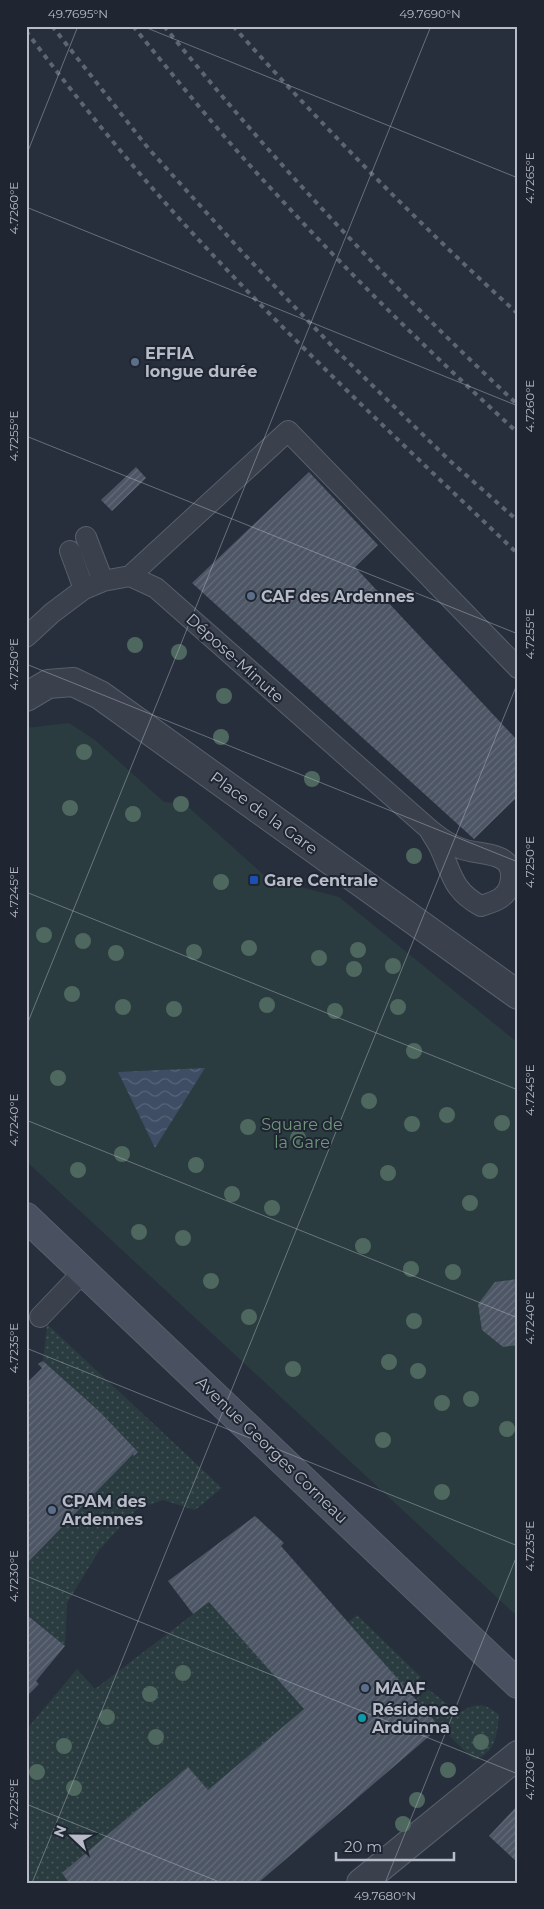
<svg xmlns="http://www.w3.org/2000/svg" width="544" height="1909" viewBox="0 0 544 1909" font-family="Montserrat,sans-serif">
<defs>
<pattern id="grass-dots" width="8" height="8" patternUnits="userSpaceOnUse" patternTransform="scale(1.25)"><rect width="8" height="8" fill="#2a3c3f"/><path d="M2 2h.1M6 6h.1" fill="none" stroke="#475659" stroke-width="1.8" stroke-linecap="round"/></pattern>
<pattern id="water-waves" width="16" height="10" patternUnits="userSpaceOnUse" patternTransform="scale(1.25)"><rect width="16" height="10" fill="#3e4c64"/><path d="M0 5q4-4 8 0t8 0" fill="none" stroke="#586479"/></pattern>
<pattern id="building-hatch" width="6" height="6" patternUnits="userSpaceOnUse" patternTransform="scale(1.25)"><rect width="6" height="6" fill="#4d5665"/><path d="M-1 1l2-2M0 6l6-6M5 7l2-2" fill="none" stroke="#646c7a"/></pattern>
</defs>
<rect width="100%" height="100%" fill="#272f3d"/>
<path fill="url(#grass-dots)" d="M 47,1324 L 222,1488 L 195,1510 L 163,1500 L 137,1509 L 100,1549 L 67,1603 L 65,1646 L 26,1613 L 26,1564 L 133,1454 L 135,1456 L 138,1452 L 100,1412 L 43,1361 Z
M 209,1602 L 304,1709 L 208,1790 L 188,1768 L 62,1873 L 69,1883 L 26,1883 L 26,1730 L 77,1669 L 95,1689 Z
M 357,1615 L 421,1677 L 407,1690 L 348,1622 Z
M 428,1689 L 459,1713 C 475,1703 484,1702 499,1715 C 497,1735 496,1753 474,1760 L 440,1727 L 415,1700 Z"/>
<path fill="#2a3c3f" d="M 69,723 L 95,740 L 164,802 L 185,804 L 267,878 L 339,897 L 518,1043 L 518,1617 L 26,1161 L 26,728 Z"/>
<path fill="url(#water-waves)" d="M 205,1068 L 155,1148 L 118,1072 Z"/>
<path fill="url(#building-hatch)" d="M 136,467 L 146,478 L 112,511 L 101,500 Z
M 309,472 L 378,545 L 355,567 L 518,741 L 518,796 L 474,839 L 192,583 Z
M 518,1279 L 518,1345 L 503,1347 L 482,1330 L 478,1304 L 495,1282 Z
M 43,1361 L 100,1412 L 138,1452 L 134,1456 L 133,1454 L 26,1564 L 26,1384 L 42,1368 L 38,1364 Z
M 255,1516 L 284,1543 L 281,1546 L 440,1727 L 258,1883 L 69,1883 L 62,1873 L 188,1767 L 208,1790 L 304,1709 L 209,1602 L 193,1614 L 168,1581 Z
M 26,1614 L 65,1646 L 36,1681 L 39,1684 L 26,1697 Z
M 518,1805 L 518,1863 L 489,1836 Z"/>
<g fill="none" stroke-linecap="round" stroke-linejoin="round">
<g stroke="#585f6b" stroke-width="22">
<path id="lane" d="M 86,537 L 103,581
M 70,551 L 84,589
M 130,576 L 288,431 L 518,668
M 26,637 L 52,613 L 84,589 L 103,581 L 130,576 L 156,588 L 429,829 C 439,837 449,845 462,849 C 481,856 518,850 510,884 C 507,898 494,902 481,906 C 451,890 452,872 439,846 C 436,840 432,835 429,829
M 40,1317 L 84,1271"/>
</g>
<g stroke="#585f6b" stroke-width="30">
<path id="street" d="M 26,697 L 48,684 L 73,682 L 100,695 L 518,995
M 361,1883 L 518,1755"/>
</g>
<g stroke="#585f6b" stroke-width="30">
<path id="secondary" d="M 26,1217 L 518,1684"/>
</g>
<use href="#lane" stroke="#3a414d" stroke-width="20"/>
<use href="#street" stroke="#3a414d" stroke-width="28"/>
<use href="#secondary" stroke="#49505f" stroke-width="28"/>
<path stroke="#5d6573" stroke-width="4" stroke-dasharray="5 5" stroke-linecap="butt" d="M 52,26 L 148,148 L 243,253 L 334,348 L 449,460 L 518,521
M 133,26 C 180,84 227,142 278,196 C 354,279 435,357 518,433
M 164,26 C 273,161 391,287 518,405
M 233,26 C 323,127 418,223 518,314
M 26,31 C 80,103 136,172 197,238 C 299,348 409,450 518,554"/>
</g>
<g fill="#4f685f">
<circle cx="135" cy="645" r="8"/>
<circle cx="179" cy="652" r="8"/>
<circle cx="224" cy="696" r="8"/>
<circle cx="221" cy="737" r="8"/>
<circle cx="84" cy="752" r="8"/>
<circle cx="312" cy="779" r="8"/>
<circle cx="181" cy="804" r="8"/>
<circle cx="70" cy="808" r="8"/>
<circle cx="133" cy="814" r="8"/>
<circle cx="414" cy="856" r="8"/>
<circle cx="221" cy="882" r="8"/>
<circle cx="44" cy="935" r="8"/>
<circle cx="83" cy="941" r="8"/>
<circle cx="249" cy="948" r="8"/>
<circle cx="358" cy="950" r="8"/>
<circle cx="194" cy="952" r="8"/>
<circle cx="116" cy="953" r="8"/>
<circle cx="319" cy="958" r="8"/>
<circle cx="393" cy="966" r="8"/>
<circle cx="354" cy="969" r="8"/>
<circle cx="72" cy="994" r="8"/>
<circle cx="267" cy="1005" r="8"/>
<circle cx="123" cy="1007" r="8"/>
<circle cx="398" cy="1007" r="8"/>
<circle cx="174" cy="1009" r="8"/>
<circle cx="335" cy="1011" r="8"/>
<circle cx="414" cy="1051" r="8"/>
<circle cx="58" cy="1078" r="8"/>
<circle cx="369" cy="1101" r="8"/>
<circle cx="447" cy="1115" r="8"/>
<circle cx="502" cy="1123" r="8"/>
<circle cx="412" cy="1124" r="8"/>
<circle cx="248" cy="1127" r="8"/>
<circle cx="298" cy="1138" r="8"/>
<circle cx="122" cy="1154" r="8"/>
<circle cx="196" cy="1165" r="8"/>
<circle cx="78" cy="1170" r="8"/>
<circle cx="490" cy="1171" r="8"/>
<circle cx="388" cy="1173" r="8"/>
<circle cx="232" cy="1194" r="8"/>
<circle cx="470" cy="1203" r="8"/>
<circle cx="272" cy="1208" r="8"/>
<circle cx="139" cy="1232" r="8"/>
<circle cx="183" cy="1238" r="8"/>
<circle cx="363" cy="1246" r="8"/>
<circle cx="411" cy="1269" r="8"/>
<circle cx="453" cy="1272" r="8"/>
<circle cx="211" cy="1281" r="8"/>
<circle cx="249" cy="1317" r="8"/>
<circle cx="414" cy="1321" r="8"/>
<circle cx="389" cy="1362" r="8"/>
<circle cx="293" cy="1369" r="8"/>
<circle cx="418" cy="1371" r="8"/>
<circle cx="471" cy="1399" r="8"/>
<circle cx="442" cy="1403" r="8"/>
<circle cx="507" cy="1429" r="8"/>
<circle cx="383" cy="1440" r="8"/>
<circle cx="442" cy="1492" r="8"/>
<circle cx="183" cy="1673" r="8"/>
<circle cx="150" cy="1694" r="8"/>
<circle cx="107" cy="1717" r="8"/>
<circle cx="156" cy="1737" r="8"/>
<circle cx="481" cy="1742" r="8"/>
<circle cx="64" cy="1746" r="8"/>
<circle cx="448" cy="1770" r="8"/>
<circle cx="37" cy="1772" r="8"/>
<circle cx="74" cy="1788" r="8"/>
<circle cx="417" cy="1800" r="8"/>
<circle cx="403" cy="1824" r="8"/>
</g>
<path fill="none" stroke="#b7bcc8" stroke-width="1" stroke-opacity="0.45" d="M 142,26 L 518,178M 26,156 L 78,26M 26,207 L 518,406M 26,436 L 518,634M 26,664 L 518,862M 26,892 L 518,1090M 26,1027 L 431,26M 26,1120 L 518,1318M 26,1348 L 518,1546M 26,1576 L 518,1774M 26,1804 L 222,1883M 32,1883 L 518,682M 385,1883 L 518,1553"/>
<g fill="#5c6f8a" stroke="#1f2632" stroke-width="2">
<circle cx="135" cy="362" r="5"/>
<circle cx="251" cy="596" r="5"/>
<circle cx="52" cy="1510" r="5"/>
<circle cx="365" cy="1688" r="5"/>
</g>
<rect fill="#1a4fb4" stroke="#1f2632" stroke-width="2" x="249" y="875" width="10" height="10" rx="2.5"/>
<circle fill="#0f9aa8" stroke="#1f2632" stroke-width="2" cx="362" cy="1718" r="5"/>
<g text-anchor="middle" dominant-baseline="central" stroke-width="4" stroke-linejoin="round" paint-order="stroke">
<g font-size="16" font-weight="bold" fill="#b7bcc8" stroke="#1f2632" text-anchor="start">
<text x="145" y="353">EFFIA<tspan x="145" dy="18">longue durée</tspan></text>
<text x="261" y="596">CAF des Ardennes</text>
<text x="264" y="880">Gare Centrale</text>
<text x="62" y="1501">CPAM des<tspan x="62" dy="18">Ardennes</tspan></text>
<text x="375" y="1688">MAAF</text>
<text x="372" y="1709">Résidence<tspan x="372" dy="18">Arduinna</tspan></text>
</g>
<g font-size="16" fill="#b7bcc8" stroke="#1f2632">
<text transform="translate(235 658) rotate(42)">Dépose-Minute</text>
<text transform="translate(264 813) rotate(36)">Place de la Gare</text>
<text transform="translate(272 1450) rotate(44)">Avenue Georges Corneau</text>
</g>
<g font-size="16" fill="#70967b" stroke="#1f2632">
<text x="302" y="1124">Square de<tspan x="302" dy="18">la Gare</tspan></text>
</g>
</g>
<rect width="544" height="1909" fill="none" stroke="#1f2632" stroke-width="55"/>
<g transform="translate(72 1836) rotate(292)" stroke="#1f2632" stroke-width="4" paint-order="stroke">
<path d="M0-4L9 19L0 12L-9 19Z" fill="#b7bcc8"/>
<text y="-8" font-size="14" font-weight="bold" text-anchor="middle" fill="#b7bcc8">N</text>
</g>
<path d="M336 1852v8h118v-8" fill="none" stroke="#b7bcc8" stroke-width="2.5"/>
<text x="344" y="1852" font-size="15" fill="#b7bcc8" stroke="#1f2632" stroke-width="4" paint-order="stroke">20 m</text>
<rect x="28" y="28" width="488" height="1854" fill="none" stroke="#b7bcc8" stroke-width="2"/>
<g font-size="12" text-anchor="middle" fill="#b7bcc8">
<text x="78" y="18">49.7695°N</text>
<text x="430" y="18">49.7690°N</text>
<text transform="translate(530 178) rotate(-90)" y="4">4.7265°E</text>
<text transform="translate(14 208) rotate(-90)" y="4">4.7260°E</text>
<text transform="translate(530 406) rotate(-90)" y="4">4.7260°E</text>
<text transform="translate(14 436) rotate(-90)" y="4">4.7255°E</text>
<text transform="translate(530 634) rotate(-90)" y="4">4.7255°E</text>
<text transform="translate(14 664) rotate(-90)" y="4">4.7250°E</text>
<text transform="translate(530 862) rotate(-90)" y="4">4.7250°E</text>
<text transform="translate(14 892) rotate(-90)" y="4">4.7245°E</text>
<text transform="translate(530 1090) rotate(-90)" y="4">4.7245°E</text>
<text transform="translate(14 1120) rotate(-90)" y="4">4.7240°E</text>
<text transform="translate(530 1318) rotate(-90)" y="4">4.7240°E</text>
<text transform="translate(14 1348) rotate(-90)" y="4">4.7235°E</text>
<text transform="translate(530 1546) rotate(-90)" y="4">4.7235°E</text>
<text transform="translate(14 1576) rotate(-90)" y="4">4.7230°E</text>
<text transform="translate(530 1774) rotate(-90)" y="4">4.7230°E</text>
<text transform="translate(14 1804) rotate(-90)" y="4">4.7225°E</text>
<text x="385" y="1900">49.7680°N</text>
</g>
</svg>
